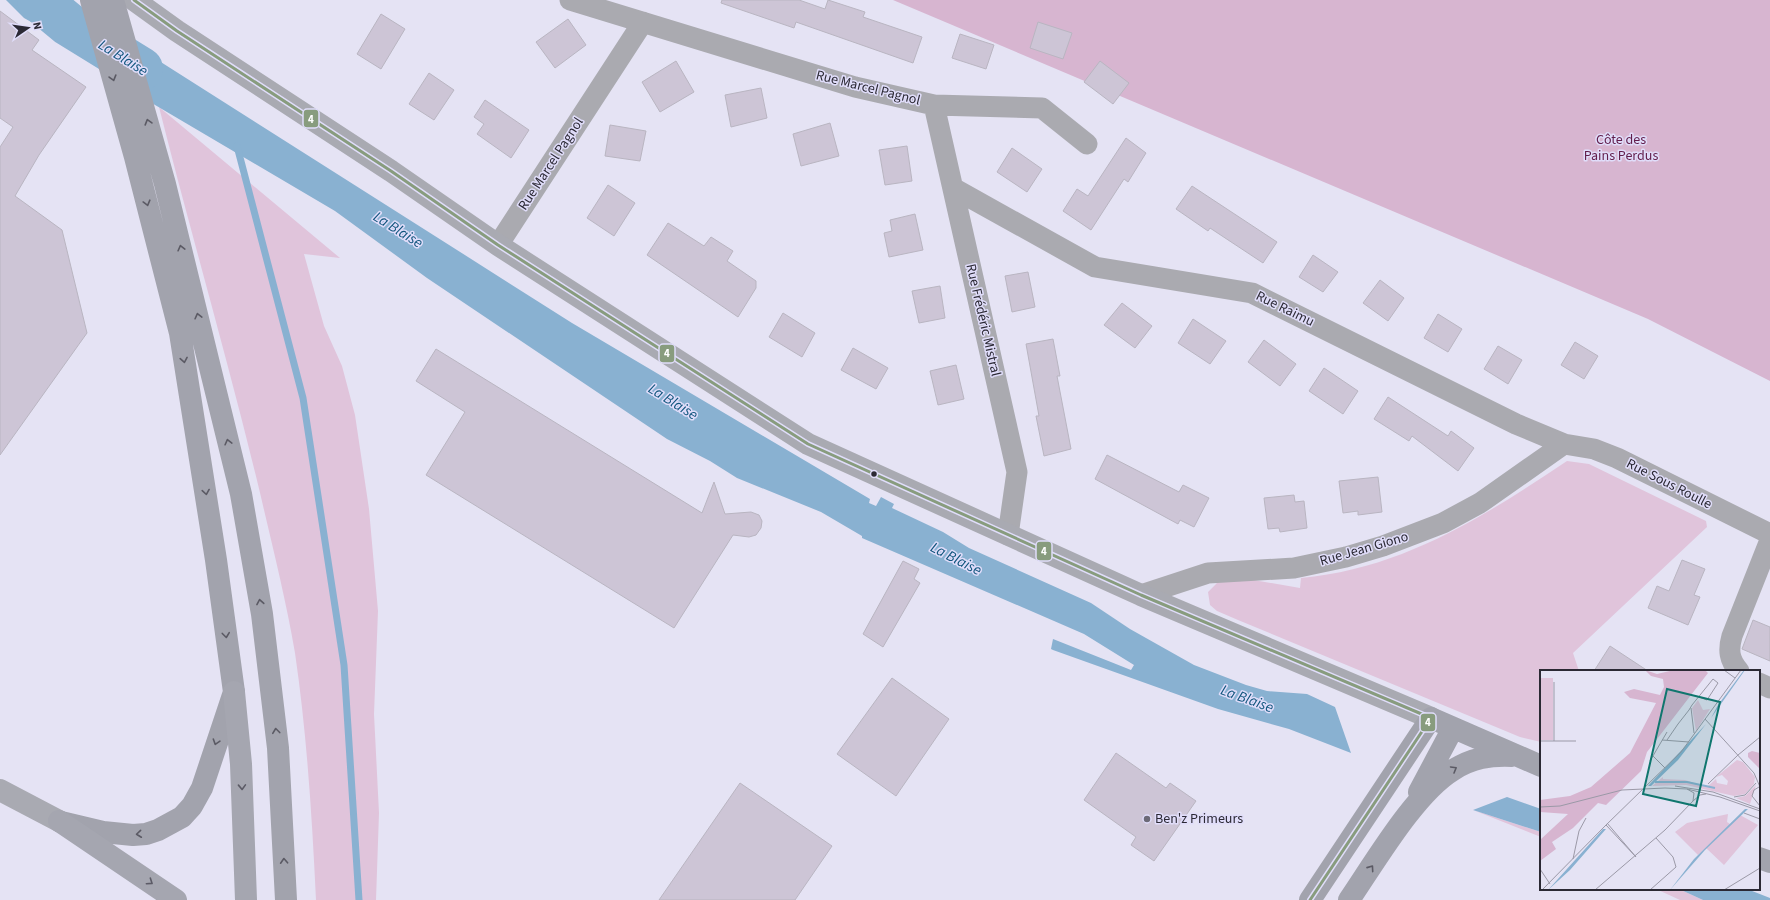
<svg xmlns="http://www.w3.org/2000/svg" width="1770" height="900" viewBox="0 0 1770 900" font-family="'Source Sans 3',sans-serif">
<rect width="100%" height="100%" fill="#e5e3f4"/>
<path fill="#e0c4db" d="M 159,107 L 340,258 L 304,254 L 324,326 L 342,366 L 355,415 L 369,509 L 378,611 L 374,714 L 379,813 L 376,900 L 316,900 C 312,817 307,735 295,653 C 286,600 273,549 261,497 C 230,367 192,238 159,107 Z
M 1567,461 L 1589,464 L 1706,521 L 1707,527 L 1573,653 L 1579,671 L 1541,671 L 1541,742 L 1520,737 L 1238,620 L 1217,611 L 1210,605 L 1208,592 L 1219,581 L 1242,578 L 1300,588 L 1301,578 C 1402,569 1485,516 1567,461 Z
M 1473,810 L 1541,832 L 1541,837 Z
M 1656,889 L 1679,889 L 1703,900 L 1680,900 Z"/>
<path fill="#d7b5d0" d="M 893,0 L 1770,0 L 1770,381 L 1648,319 Z"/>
<path fill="#89b1d1" d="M 6,0 L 59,0 L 71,12 L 79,16 L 91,55 L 24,18 Z
M 134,45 L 572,323 L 870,499 L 869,503 L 876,506 L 881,497 L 894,504 L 892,508 L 943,532 L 969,548 L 1091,603 L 1130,629 L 1194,665 L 1246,685 L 1267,691 L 1307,694 L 1335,707 L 1351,753 L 1289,729 L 1218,709 L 1053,650 L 1051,649 L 1053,639 L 1131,670 L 1134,665 L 1084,634 L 862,538 L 862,536 L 821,512 L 737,478 L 710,461 L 667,439 L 427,278 L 335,211 L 150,102 Z
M 1507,797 L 1541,809 L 1541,832 L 1473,810 Z
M 1679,889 L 1747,889 L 1770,898 L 1770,900 L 1703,900 Z"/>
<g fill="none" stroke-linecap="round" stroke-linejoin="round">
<path stroke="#89b1d1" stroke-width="7" d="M 237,146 L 303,398 L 344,665 L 359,900"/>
<path stroke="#89b1d1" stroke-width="44" d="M 39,0 L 68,24 L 141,69"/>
</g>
<path fill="#cdc5d6" stroke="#b9b5c1" d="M 722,0 L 799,0 L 825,9 L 828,0 L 865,12 L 863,17 L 922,37 L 913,63 L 796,22 L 794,28 L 721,3 Z
M 0,11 L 39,40 L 32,50 L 86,87 L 39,155 L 15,196 L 62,230 L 87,333 L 0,455 L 0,147 L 13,127 L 0,118 Z
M 381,14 L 405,29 L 381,69 L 357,54 Z
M 568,19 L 586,45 L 555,68 L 536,42 Z
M 1038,22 L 1072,33 L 1063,59 L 1030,48 Z
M 960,34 L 994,45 L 986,69 L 952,58 Z
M 676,61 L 694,92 L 660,112 L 642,82 Z
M 1100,61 L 1129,83 L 1113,104 L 1084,82 Z
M 429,73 L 454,90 L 434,120 L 409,104 Z
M 761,88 L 767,118 L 731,127 L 725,95 Z
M 485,100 L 529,130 L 511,158 L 477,134 L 484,124 L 474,117 Z
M 830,123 L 839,156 L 801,166 L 793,134 Z
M 610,125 L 646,131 L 640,161 L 605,156 Z
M 1126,138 L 1146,153 L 1128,182 L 1124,179 L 1091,230 L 1063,211 L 1077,189 L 1088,196 Z
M 907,146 L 912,181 L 885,185 L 879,150 Z
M 1012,148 L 1042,169 L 1027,192 L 997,172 Z
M 608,185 L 635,203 L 614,236 L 587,218 Z
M 1192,186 L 1277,242 L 1263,263 L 1210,228 L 1208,231 L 1176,209 Z
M 915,214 L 923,250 L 889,257 L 884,233 L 892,231 L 890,220 Z
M 668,223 L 704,246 L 711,237 L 733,251 L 727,261 L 756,281 L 756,288 L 738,317 L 647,255 Z
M 1313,255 L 1338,272 L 1323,292 L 1299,277 Z
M 1028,272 L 1035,307 L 1012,312 L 1005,276 Z
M 1380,280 L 1404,298 L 1388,321 L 1363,303 Z
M 940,286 L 945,318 L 919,323 L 912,291 Z
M 1122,303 L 1152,326 L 1135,348 L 1104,325 Z
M 783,313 L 815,333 L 802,357 L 769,337 Z
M 1438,314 L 1462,329 L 1448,352 L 1424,338 Z
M 1193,319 L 1226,341 L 1210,364 L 1178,343 Z
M 1053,339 L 1060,376 L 1057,376 L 1071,449 L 1044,456 L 1036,416 L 1039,416 L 1026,344 Z
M 1264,340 L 1296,364 L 1280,386 L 1248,362 Z
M 1575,342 L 1598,356 L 1584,379 L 1561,365 Z
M 1498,346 L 1522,360 L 1508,384 L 1484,369 Z
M 853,348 L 888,368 L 876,389 L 841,370 Z
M 436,349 L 702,513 L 714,482 L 725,514 L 751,512 L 759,515 L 762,521 L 761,528 L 756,535 L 749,537 L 733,535 L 674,628 L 426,475 L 465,412 L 416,381 Z
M 956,365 L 964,399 L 938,405 L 930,371 Z
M 1324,368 L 1358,391 L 1343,414 L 1309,391 Z
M 1388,397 L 1448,436 L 1451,431 L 1474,448 L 1458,471 L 1412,436 L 1409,441 L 1374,419 Z
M 1107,455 L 1179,492 L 1183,485 L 1209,498 L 1194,527 L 1180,520 L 1178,524 L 1095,479 Z
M 1378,477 L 1382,512 L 1358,515 L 1358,511 L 1343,513 L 1339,481 Z
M 1294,495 L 1295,502 L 1304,501 L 1307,528 L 1280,532 L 1279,528 L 1268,529 L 1264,498 Z
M 1682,560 L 1705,569 L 1694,595 L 1700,597 L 1688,625 L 1648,608 L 1657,586 L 1669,591 Z
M 903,561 L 919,569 L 914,579 L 920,583 L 883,647 L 863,634 Z
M 1753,620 L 1770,627 L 1770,661 L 1742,649 Z
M 1610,646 L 1648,671 L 1594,671 Z
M 892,678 L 949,719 L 896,796 L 837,754 Z
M 1116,753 L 1166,788 L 1170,783 L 1196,801 L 1154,861 L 1131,845 L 1136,837 L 1084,800 Z
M 740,783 L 832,846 L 795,900 L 659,900 Z"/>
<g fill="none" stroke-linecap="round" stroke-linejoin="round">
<path stroke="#aaaab0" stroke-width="21" d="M 570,0 L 855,87 L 934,105 L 1042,108 L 1087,144
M 934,105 L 1017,472 L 1008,535
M 953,188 L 1095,267 L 1252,293 L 1516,424 L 1564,444 L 1594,449 L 1617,458 L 1770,534
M 498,245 L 643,22
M 1141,595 L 1208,573 L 1294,568 L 1346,557 L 1383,546 L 1443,523 L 1480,503 L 1564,444
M 1739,671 C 1729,660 1728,650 1732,636 L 1770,540
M 1759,683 L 1770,688"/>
<path stroke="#a9aab2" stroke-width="22" d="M 134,0 L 177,31 L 391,171 L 498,245 L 808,444 L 1141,595 L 1431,718
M 0,790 L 59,821"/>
<path stroke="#a2a3ad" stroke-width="22" d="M 113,0 L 165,184 L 241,494 L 262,614 L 278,748 L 286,900
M 1419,792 L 1453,728
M 61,822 L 103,832 L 133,835 L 146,834 L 158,830 L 182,817 L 192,806 L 202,788 L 234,692 L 216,560 L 180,333 L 135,157 L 91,0
M 1759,858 L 1770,862
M 1310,900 L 1431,718 L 1541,766
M 1349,900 C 1375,862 1415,793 1453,770 C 1472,758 1490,755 1512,756"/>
<path stroke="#a5a6b0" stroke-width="22" d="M 234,692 L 241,764 L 246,900
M 59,821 L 176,900"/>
<g stroke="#e0ddfa" stroke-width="6">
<path id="bus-1" d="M 134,0 L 177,31 L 391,171 L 498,245 L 808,444 L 1141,595 L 1431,718 L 1310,900"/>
</g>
<use href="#bus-1" stroke="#889c7e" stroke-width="3"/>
</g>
<defs><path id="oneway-chevron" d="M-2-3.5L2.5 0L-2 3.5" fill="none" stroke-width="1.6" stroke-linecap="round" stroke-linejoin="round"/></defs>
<g stroke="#5b5a64">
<use href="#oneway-chevron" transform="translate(113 78) rotate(74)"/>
<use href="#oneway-chevron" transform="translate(148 122) rotate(-106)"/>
<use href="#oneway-chevron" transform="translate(147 203) rotate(75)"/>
<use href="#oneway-chevron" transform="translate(181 248) rotate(-104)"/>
<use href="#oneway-chevron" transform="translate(198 316) rotate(-104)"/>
<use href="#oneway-chevron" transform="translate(184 360) rotate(80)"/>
<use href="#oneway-chevron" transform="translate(228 442) rotate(-104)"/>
<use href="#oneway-chevron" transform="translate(206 492) rotate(81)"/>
<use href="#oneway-chevron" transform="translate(260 602) rotate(-100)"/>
<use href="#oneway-chevron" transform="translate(226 635) rotate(83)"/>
<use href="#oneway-chevron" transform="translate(276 731) rotate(-97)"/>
<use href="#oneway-chevron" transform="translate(216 742) rotate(108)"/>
<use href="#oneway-chevron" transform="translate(1454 769) rotate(-30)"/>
<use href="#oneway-chevron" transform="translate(139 834) rotate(174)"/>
<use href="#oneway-chevron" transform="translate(284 861) rotate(-93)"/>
<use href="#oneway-chevron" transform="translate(1371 868) rotate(-55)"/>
</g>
<g stroke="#5c5b66">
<use href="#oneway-chevron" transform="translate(242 787) rotate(88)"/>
<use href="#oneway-chevron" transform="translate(150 882) rotate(34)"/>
</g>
<circle fill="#2b2934" stroke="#e0ddfa" stroke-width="1.5" cx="874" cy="474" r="3.5"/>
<circle fill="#6c6a77" stroke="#e0ddfa" stroke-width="1.5" cx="1147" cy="819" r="4"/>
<g text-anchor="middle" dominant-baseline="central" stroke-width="3" stroke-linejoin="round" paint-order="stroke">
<g font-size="14" fill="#2b2934" stroke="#e0ddfa">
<text transform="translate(868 88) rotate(14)">Rue Marcel Pagnol</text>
<text transform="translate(551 164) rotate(-57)">Rue Marcel Pagnol</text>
<text transform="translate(1285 309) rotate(26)">Rue Raimu</text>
<text transform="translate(983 320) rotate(77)">Rue Frédéric Mistral</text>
<text transform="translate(1669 484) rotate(27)">Rue Sous Roulle</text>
<text transform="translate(1364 549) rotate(-16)">Rue Jean Giono</text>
</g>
<g font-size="14" fill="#621d4b" stroke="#e0ddfa">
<text x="1621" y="140">Côte des<tspan x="1621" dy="16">Pains Perdus</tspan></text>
</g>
<g font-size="14" fill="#2b2934" stroke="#e0ddfa" text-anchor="start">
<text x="1155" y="819">Ben'z Primeurs</text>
</g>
<g font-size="15" font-style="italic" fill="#10557d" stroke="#e0ddfa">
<text transform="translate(123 58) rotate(32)">La Blaise</text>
<text transform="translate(398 230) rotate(32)">La Blaise</text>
<text transform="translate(673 402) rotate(32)">La Blaise</text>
<text transform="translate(956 559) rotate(27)">La Blaise</text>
<text transform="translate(1247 699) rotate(20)">La Blaise</text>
</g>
</g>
<g transform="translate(1540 670)">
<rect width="220" height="220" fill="#e5e3f4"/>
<path d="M 0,8 L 13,8 L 13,70 L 0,70 ZM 158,30 L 163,40 L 170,39 L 156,61 L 152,38 ZM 197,90 L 203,92 L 215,107 L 214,114 L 205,124 L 194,126 L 146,115 L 112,116 L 123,107 L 123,109 L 145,110 L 167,117 L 176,109 L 177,113 L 187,115 L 188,111 L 182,105 L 176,107 ZM 216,115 L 210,134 L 196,128 L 205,126 ZM 188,144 L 187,152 L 190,154 L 200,145 L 218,155 L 184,195 L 166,178 L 158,185 L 135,162 L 147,153 Z" fill="#e0c4db"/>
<path d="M 105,0 L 117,4 L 134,0 L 165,0 L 168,3 L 107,82 L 101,101 L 66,135 L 58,133 L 33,158 L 12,172 L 16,179 L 0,191 L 0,170 L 28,144 L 0,142 L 0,130 L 30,126 L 51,117 L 90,83 L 116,33 L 90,28 L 84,22 L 94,19 L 120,25 L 124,17 L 123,9 L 111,6 ZM 212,81 L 220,83 L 220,99 L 208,87 L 208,83 Z" fill="#d7b5d0"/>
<path d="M 204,0 L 205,0 L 171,48 L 178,35 ZM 166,54 L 138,90 L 111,116 L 108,116 ZM 205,139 L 208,139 L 165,180 L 130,220 L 154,189 ZM 63,159 L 66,159 L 30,200 L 8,220 Z" fill="#89b1d1"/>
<path fill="none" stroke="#89b1d1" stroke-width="2" d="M 115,112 L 147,112 L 175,118"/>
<path fill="none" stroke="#9b99a7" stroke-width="1" d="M 184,0 L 195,8M 14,12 L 14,71M 151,38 L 154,63M 165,49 L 214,103 L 220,117M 122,70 L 149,72M 127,70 L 138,54 L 149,40 L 152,35 L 173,9 L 178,13 L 167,30 L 159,27M 0,71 L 36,71M 198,85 L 220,67M 113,86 L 125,98M 110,91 L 127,62M 168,114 L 198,85M 135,116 L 173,122 L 220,139M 219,117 L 214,120 L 212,126 L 220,136M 147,119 L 180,127 L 220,141M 194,127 L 205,125 L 216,113M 153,131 L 160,125 L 166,124M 0,137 L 20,136 L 82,120 L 125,118 L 147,119 L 154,123 L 153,131 L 125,160 L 55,220M 204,143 L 220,149M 67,153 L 96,187M 96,187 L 66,155 L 141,82 L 201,0M 33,189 L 39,161 L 46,148M 0,199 L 10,214M 2,220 L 66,155M 110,220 L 136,197 L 133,187 L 116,168M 184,220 L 220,198"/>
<path fill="#0f766e" fill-opacity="0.15" stroke="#0f766e" stroke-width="2" d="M 127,19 L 180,32 L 156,136 L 103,124 Z"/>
<rect width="220" height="220" fill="none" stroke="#2b2934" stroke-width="2"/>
</g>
<g stroke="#e0ddfa" stroke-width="1.5">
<rect x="303" y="109" width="16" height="19" rx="4" fill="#889c7e"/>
<rect x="659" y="344" width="16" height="19" rx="4" fill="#889c7e"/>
<rect x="1036" y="541" width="16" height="20" rx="4" fill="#889c7e"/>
<rect x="1420" y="713" width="16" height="19" rx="4" fill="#889c7e"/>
</g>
<g font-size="11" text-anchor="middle" font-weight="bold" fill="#fff">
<text x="311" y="123">4</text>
<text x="667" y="357">4</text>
<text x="1044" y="555">4</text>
<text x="1428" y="726">4</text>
</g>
<g transform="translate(28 28) rotate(77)" stroke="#e0ddfa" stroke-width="3" paint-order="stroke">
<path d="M0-3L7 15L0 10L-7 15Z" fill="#2b2934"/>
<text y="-6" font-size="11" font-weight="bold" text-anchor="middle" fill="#2b2934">N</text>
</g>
</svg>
